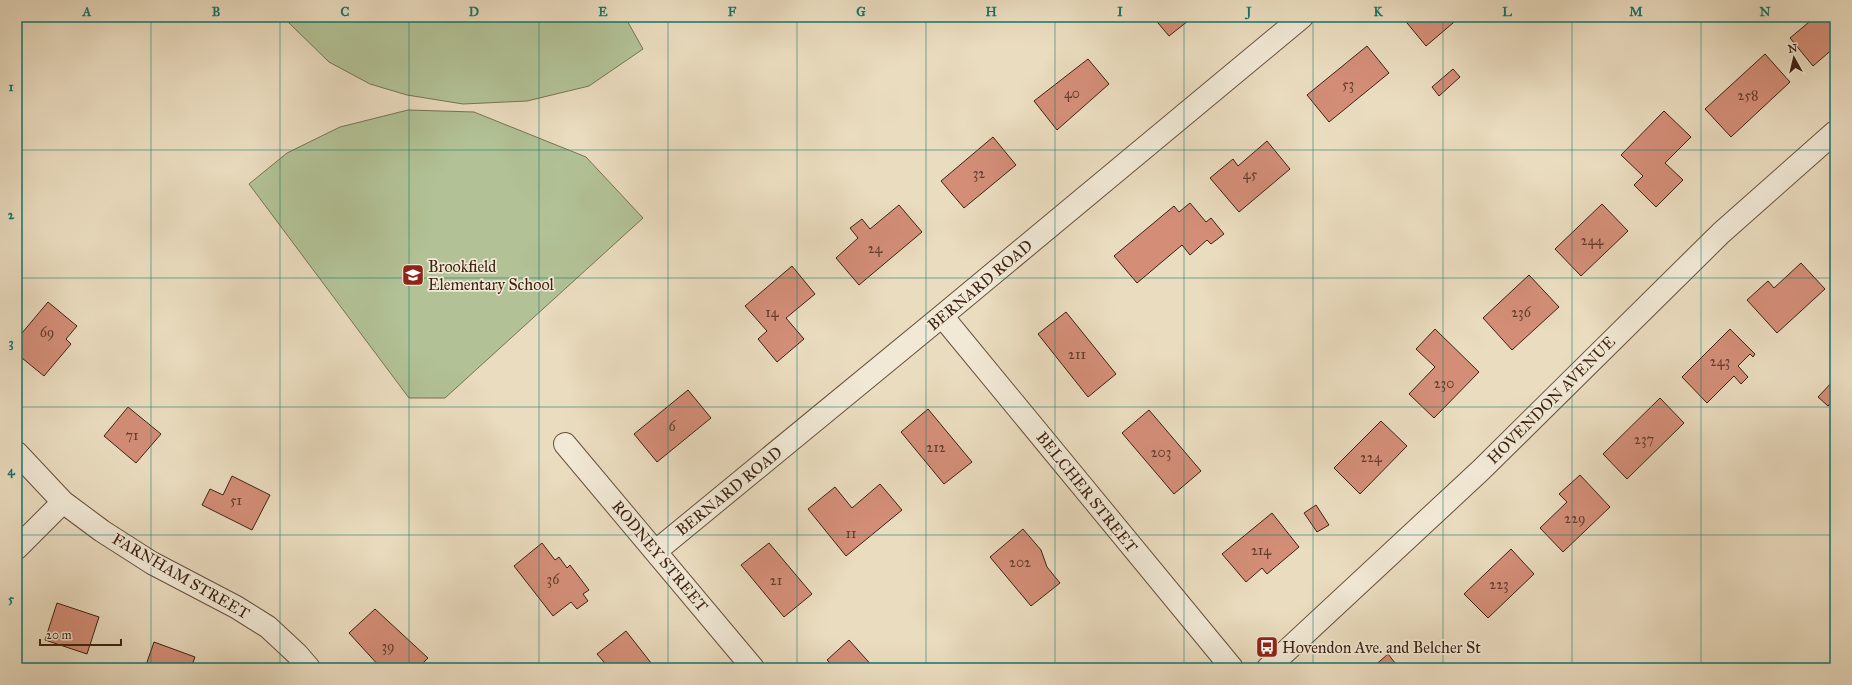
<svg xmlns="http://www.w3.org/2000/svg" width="1852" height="685" viewBox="0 0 1852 685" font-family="'IM FELL Great Primer',serif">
<rect width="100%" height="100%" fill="#eadcbf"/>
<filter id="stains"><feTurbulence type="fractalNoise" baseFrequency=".005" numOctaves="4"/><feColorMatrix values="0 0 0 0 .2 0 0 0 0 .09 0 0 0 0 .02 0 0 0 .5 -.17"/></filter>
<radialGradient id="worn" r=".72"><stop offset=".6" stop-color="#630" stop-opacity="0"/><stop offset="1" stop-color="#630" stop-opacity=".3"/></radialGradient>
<path fill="#b2c296" stroke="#777254" d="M 285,17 L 625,17 L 643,49 L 589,86 L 527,101 L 463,104 L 407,95 L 370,84 L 329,62 L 289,23 Z
M 408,110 L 474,112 L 586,157 L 643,218 L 445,398 L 409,398 L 249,184 L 287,153 L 340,127 Z"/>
<path fill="#d48e78" stroke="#3c2211" d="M 1153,17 L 1193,17 L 1169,36 Z
M 1404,17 L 1460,17 L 1426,46 L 1403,18 Z
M 1815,17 L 1835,17 L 1835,47 L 1813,66 L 1790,38 Z
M 1367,46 L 1389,73 L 1329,122 L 1307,95 Z
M 1765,54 L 1790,82 L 1731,137 L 1705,109 Z
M 1088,59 L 1109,84 L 1057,130 L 1034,101 Z
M 1453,69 L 1460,77 L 1439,96 L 1432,87 Z
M 1664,111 L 1691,137 L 1665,163 L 1683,180 L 1656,207 L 1634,185 L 1643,176 L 1621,155 Z
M 993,137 L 1016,165 L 964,208 L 941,181 Z
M 1267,141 L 1290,169 L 1239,212 L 1210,178 L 1233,159 L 1238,166 Z
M 1190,203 L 1206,222 L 1211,218 L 1224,234 L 1211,244 L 1207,240 L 1190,255 L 1182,245 L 1137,283 L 1114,256 L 1174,206 L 1179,212 Z
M 1602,204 L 1628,231 L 1581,276 L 1555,249 Z
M 899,205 L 922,232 L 859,285 L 836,258 L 858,238 L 850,228 L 862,219 L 870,229 Z
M 1801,263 L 1825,289 L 1777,333 L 1747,300 L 1768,281 L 1774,288 Z
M 792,266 L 815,294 L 786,318 L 804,339 L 777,362 L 758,339 L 767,331 L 745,306 Z
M 1529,275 L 1559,307 L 1512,350 L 1483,318 Z
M 48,302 L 77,326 L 66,339 L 71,344 L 44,376 L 17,354 L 17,339 Z
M 1066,312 L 1116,374 L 1088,397 L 1038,334 Z
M 1435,329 L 1479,372 L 1434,418 L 1409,394 L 1435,367 L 1416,349 Z
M 1730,329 L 1755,354 L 1753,357 L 1750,354 L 1738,366 L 1748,377 L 1741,384 L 1734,376 L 1707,403 L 1682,377 Z
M 1835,379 L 1835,398 L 1828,406 L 1818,397 Z
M 688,390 L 711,418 L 657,462 L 634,434 Z
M 1660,398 L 1684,423 L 1627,479 L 1603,454 Z
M 128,407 L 161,434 L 136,463 L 104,436 Z
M 928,409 L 972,462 L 944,484 L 901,432 Z
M 1149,410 L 1201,471 L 1174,494 L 1122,433 Z
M 1381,421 L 1407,446 L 1360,494 L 1334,468 Z
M 1580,475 L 1610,507 L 1563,552 L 1540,528 L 1567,502 L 1559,494 Z
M 232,476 L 270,495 L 252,530 L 202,505 L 210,489 L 223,495 Z
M 880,484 L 902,510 L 846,556 L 808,509 L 835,487 L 852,508 Z
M 1316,505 L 1329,525 L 1317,532 L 1304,513 Z
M 1272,513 L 1299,547 L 1267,574 L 1262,568 L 1246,582 L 1222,554 Z
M 1023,529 L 1041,550 L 1047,567 L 1060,583 L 1031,606 L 990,557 Z
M 542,543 L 555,560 L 559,557 L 567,568 L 570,565 L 589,590 L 583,594 L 588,601 L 577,609 L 571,602 L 553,616 L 514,566 Z
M 769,543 L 812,594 L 784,617 L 741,565 Z
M 1511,549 L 1534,574 L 1488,618 L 1464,594 Z
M 57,603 L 99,617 L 87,654 L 45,640 Z
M 375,609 L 428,658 L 418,668 L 381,668 L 349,633 Z
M 626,631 L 655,668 L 609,668 L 597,654 Z
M 849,640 L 874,668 L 835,668 L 827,660 Z
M 154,642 L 195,657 L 191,668 L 145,668 Z
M 1388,654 L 1399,668 L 1372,668 Z"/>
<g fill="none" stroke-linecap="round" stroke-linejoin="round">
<g stroke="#68503c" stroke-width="24">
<path id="minor" d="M 942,316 L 1232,668
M 565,444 L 753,668
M 17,453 L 63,502 L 102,531 L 152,563 L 236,607 L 268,627 L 297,654 L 309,668
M 17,548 L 63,502
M 656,551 L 942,316 L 1302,17"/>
</g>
<g stroke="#68503c" stroke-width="24">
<path id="tertiary" d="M 1268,668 L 1481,470 L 1721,233 L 1835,132"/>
</g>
<use href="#minor" stroke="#f1e8d5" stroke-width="22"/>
<use href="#tertiary" stroke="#f1e8d5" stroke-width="22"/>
</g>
<path fill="none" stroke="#0f766e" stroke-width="1" stroke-opacity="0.55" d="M 151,17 L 151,668M 280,17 L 280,668M 409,17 L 409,668M 539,17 L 539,668M 668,17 L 668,668M 797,17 L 797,668M 926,17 L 926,668M 1055,17 L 1055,668M 1184,17 L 1184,668M 1313,17 L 1313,668M 1443,17 L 1443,668M 1572,17 L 1572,668M 1701,17 L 1701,668M 17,150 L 1835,150M 17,278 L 1835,278M 17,407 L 1835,407M 17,535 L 1835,535"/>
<defs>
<g id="school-square" transform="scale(1.15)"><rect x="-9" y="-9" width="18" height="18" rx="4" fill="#8f2418" stroke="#f1e8d5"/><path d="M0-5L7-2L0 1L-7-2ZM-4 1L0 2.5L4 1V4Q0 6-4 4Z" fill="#fff"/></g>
<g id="bus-square" transform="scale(1.15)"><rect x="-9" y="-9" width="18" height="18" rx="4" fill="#8f2418" stroke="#f1e8d5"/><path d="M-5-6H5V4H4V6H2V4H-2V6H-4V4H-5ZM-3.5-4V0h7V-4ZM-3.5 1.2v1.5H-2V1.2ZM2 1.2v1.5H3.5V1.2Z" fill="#fff"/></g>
</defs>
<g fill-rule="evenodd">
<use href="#school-square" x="413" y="275"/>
<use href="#bus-square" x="1267" y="647"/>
</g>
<g text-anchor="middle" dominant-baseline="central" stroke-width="3.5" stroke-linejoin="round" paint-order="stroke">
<g font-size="14" fill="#623d2b">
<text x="1348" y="84">53</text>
<text x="1072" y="93">40</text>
<text x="1748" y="95">258</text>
<text x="979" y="173">32</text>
<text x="1250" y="174">45</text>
<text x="1592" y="240">244</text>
<text x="875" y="248">24</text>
<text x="772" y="312">14</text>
<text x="1521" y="312">236</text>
<text x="47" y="332">69</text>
<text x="1077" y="354">211</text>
<text x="1720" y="361">243</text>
<text x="1444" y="383">230</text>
<text x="672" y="426">6</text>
<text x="132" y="435">71</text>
<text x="1644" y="439">237</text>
<text x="936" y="447">212</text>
<text x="1161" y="452">203</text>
<text x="1371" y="457">224</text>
<text x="236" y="500">51</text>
<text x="1575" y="518">229</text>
<text x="851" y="533">11</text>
<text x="1261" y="550">214</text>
<text x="1020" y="562">202</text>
<text x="553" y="579">36</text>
<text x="776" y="580">21</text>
<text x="1499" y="584">223</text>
<text x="388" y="646">39</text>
</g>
<g font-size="16" fill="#3c2211" stroke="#f1e8d5" text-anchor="start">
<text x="428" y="266">Brookfield<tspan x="428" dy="18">Elementary School</tspan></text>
<text x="1282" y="647">Hovendon Ave. and Belcher St</text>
</g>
<g font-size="16" fill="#3c2211" stroke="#f1e8d5">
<text transform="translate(980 285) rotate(-40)">BERNARD ROAD</text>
<text transform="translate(1551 400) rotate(-45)">HOVENDON AVENUE</text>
<text transform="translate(729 491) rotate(-39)">BERNARD ROAD</text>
<text transform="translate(1087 492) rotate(51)">BELCHER STREET</text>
<text transform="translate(660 556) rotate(50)">RODNEY STREET</text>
<text transform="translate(181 576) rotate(30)">FARNHAM STREET</text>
</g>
</g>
<rect width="1852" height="685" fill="none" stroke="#eadcbf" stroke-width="44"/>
<g transform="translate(1794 58) rotate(352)" stroke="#f1e8d5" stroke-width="3" paint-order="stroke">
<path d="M0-3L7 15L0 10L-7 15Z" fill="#3c2211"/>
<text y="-6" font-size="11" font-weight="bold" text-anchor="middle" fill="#3c2211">N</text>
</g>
<path d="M40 639v6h81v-6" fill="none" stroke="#3c2211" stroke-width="2"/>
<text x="46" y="639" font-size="12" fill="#3c2211" stroke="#f1e8d5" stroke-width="3" paint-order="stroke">20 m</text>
<rect x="22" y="22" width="1808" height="641" fill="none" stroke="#0f766e" stroke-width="1.5"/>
<g font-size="13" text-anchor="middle" font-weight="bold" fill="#0f766e">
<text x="87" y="16">A</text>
<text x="216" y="16">B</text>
<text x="345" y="16">C</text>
<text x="474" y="16">D</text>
<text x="603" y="16">E</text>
<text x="732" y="16">F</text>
<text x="861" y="16">G</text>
<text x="991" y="16">H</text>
<text x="1120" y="16">I</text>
<text x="1249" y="16">J</text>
<text x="1378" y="16">K</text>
<text x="1507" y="16">L</text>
<text x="1636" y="16">M</text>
<text x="1765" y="16">N</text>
<text x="11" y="91">1</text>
<text x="11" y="219">2</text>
<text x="11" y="347">3</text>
<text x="11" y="475">4</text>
<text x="11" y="603">5</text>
</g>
<rect width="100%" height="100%" filter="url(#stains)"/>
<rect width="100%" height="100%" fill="url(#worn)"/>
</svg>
